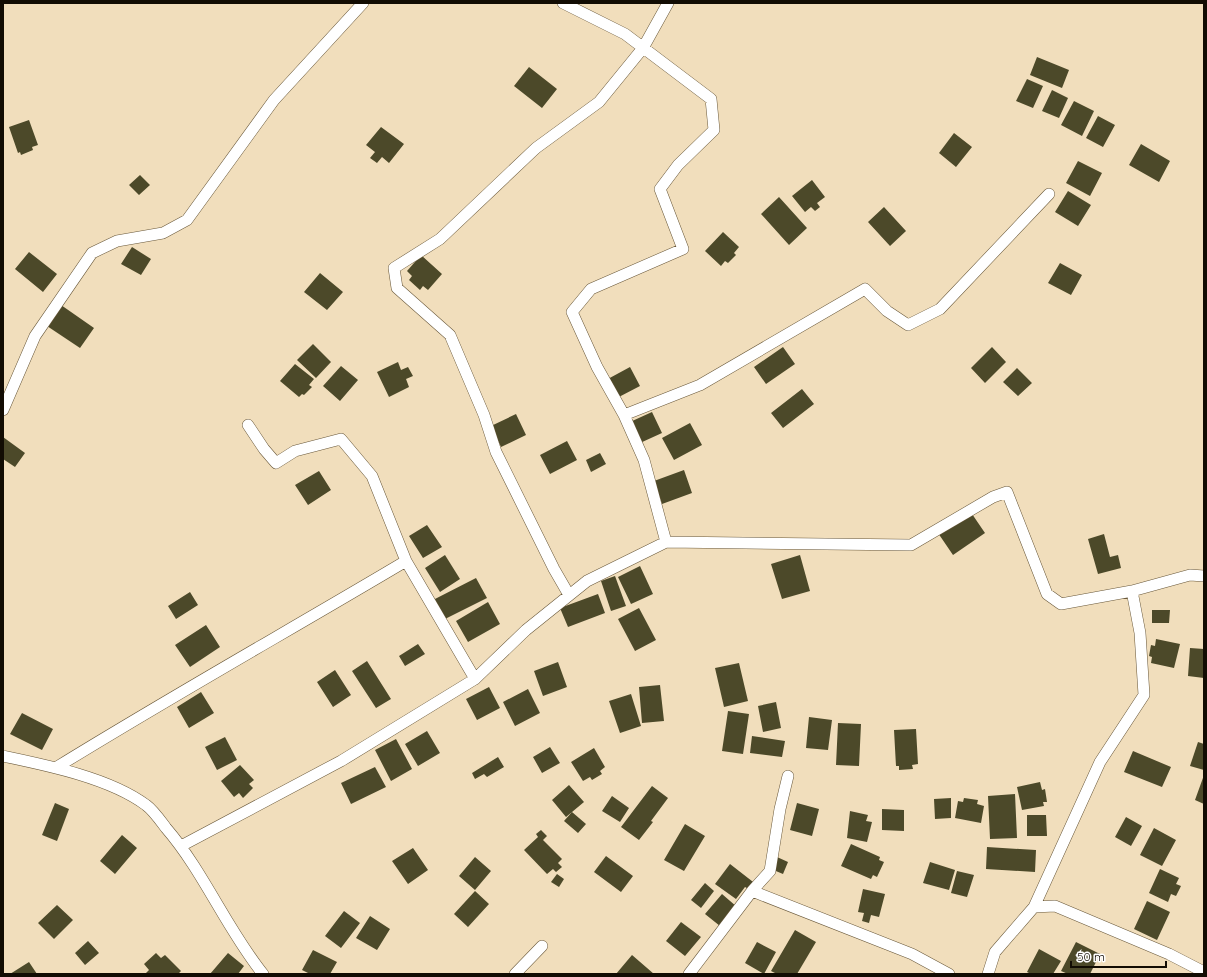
<svg xmlns="http://www.w3.org/2000/svg" width="1207" height="977" viewBox="0 0 1207 977" font-family="Quicksand,sans-serif">
<rect width="100%" height="100%" fill="#f1debc"/>
<path fill="#4c4929" d="M 1037,57 L 1069,70 L 1062,88 L 1030,75 Z
M 529,67 L 557,89 L 542,108 L 514,86 Z
M 1027,79 L 1043,86 L 1033,108 L 1016,101 Z
M 1052,90 L 1068,98 L 1059,118 L 1042,111 Z
M 1074,101 L 1094,111 L 1082,136 L 1061,125 Z
M 1098,116 L 1115,125 L 1103,147 L 1086,138 Z
M 29,120 L 38,145 L 32,147 L 33,150 L 21,155 L 20,152 L 18,153 L 9,127 Z
M 381,127 L 404,144 L 389,163 L 382,157 L 377,163 L 370,158 L 375,152 L 366,145 Z
M 954,133 L 972,147 L 956,167 L 939,153 Z
M 1141,144 L 1170,161 L 1159,182 L 1129,165 Z
M 1078,161 L 1102,173 L 1090,196 L 1066,183 Z
M 140,175 L 150,185 L 139,195 L 129,185 Z
M 812,180 L 825,197 L 817,203 L 820,207 L 815,211 L 811,207 L 805,212 L 792,196 Z
M 1068,191 L 1091,205 L 1078,226 L 1055,212 Z
M 779,197 L 807,228 L 789,245 L 761,214 Z
M 884,207 L 906,231 L 890,246 L 868,222 Z
M 723,232 L 739,247 L 734,253 L 736,255 L 728,263 L 725,261 L 721,266 L 705,251 Z
M 132,247 L 151,259 L 141,275 L 121,264 Z
M 29,252 L 57,274 L 43,292 L 15,269 Z
M 421,255 L 442,274 L 428,290 L 423,286 L 420,290 L 409,280 L 412,276 L 407,271 Z
M 1060,263 L 1082,275 L 1071,295 L 1048,283 Z
M 320,273 L 343,292 L 327,310 L 304,292 Z
M 61,305 L 94,328 L 80,348 L 47,326 Z
M 313,344 L 331,362 L 316,378 L 297,360 Z
M 783,347 L 795,364 L 766,384 L 754,367 Z
M 992,347 L 1006,362 L 985,383 L 971,368 Z
M 398,362 L 401,370 L 408,367 L 413,376 L 406,379 L 409,387 L 389,397 L 377,372 Z
M 295,364 L 314,379 L 309,385 L 312,387 L 304,395 L 302,394 L 299,397 L 280,381 Z
M 341,366 L 358,380 L 340,401 L 323,386 Z
M 630,367 L 640,386 L 615,399 L 606,380 Z
M 1017,368 L 1032,383 L 1018,396 L 1003,382 Z
M 802,389 L 814,404 L 783,428 L 771,413 Z
M 652,412 L 662,433 L 640,443 L 630,422 Z
M 516,414 L 526,435 L 501,447 L 491,426 Z
M 690,423 L 702,445 L 674,460 L 662,438 Z
M 3,437 L 25,453 L 15,467 L 3,459 Z
M 567,441 L 577,460 L 550,474 L 540,455 Z
M 600,453 L 606,464 L 591,472 L 586,460 Z
M 684,470 L 692,493 L 662,504 L 654,481 Z
M 319,471 L 331,490 L 308,505 L 295,485 Z
M 970,511 L 985,533 L 953,555 L 938,533 Z
M 427,525 L 442,547 L 423,558 L 409,536 Z
M 1104,534 L 1110,557 L 1118,555 L 1121,568 L 1098,574 L 1088,539 Z
M 445,555 L 460,579 L 440,592 L 425,568 Z
M 800,555 L 810,591 L 782,599 L 771,564 Z
M 640,566 L 653,594 L 631,604 L 618,577 Z
M 615,576 L 626,606 L 611,611 L 601,581 Z
M 476,578 L 487,598 L 443,620 L 433,600 Z
M 190,592 L 198,605 L 176,619 L 168,606 Z
M 598,594 L 605,613 L 568,627 L 560,608 Z
M 488,602 L 500,624 L 468,642 L 456,621 Z
M 639,608 L 656,640 L 635,651 L 618,619 Z
M 1152,610 L 1170,610 L 1169,623 L 1152,623 Z
M 206,625 L 220,647 L 190,667 L 175,645 Z
M 1156,639 L 1180,644 L 1174,668 L 1151,663 L 1152,657 L 1149,656 L 1151,645 L 1155,646 Z
M 418,644 L 425,654 L 405,666 L 399,656 Z
M 1190,648 L 1204,649 L 1204,678 L 1188,676 Z
M 367,661 L 391,699 L 376,708 L 352,671 Z
M 558,662 L 567,687 L 543,696 L 534,671 Z
M 739,663 L 748,701 L 724,707 L 715,668 Z
M 335,670 L 351,695 L 333,707 L 317,682 Z
M 660,685 L 664,721 L 642,723 L 639,687 Z
M 489,687 L 500,708 L 477,720 L 466,699 Z
M 528,689 L 540,713 L 515,726 L 503,702 Z
M 201,692 L 214,713 L 189,728 L 177,707 Z
M 631,694 L 641,726 L 620,733 L 609,701 Z
M 776,702 L 781,728 L 763,732 L 758,706 Z
M 728,711 L 749,714 L 743,754 L 722,751 Z
M 22,713 L 53,729 L 42,750 L 10,734 Z
M 809,717 L 832,720 L 828,750 L 806,748 Z
M 838,723 L 861,724 L 859,766 L 836,765 Z
M 916,729 L 918,764 L 912,765 L 913,769 L 899,770 L 899,766 L 896,766 L 894,730 Z
M 427,731 L 440,753 L 418,766 L 405,744 Z
M 752,736 L 785,741 L 782,757 L 750,753 Z
M 225,737 L 237,760 L 217,770 L 205,747 Z
M 396,739 L 412,769 L 391,781 L 375,750 Z
M 1198,742 L 1204,744 L 1204,770 L 1190,766 Z
M 550,747 L 560,763 L 542,773 L 533,757 Z
M 594,748 L 605,767 L 600,771 L 602,774 L 592,780 L 590,777 L 583,781 L 571,762 Z
M 1133,751 L 1171,767 L 1162,787 L 1124,772 Z
M 498,757 L 504,767 L 487,777 L 484,774 L 475,779 L 472,773 Z
M 240,765 L 254,780 L 249,784 L 253,788 L 243,798 L 239,793 L 234,797 L 221,781 Z
M 375,767 L 386,787 L 351,804 L 341,783 Z
M 1204,775 L 1204,804 L 1195,800 Z
M 1040,782 L 1042,790 L 1045,789 L 1047,802 L 1043,802 L 1044,806 L 1022,810 L 1017,787 Z
M 569,785 L 584,802 L 566,817 L 552,800 Z
M 652,786 L 668,798 L 651,821 L 653,822 L 639,840 L 621,827 Z
M 1015,794 L 1017,838 L 990,839 L 988,796 Z
M 612,796 L 629,808 L 620,822 L 602,811 Z
M 951,798 L 951,818 L 935,819 L 934,799 Z
M 964,798 L 978,800 L 977,804 L 984,806 L 981,823 L 955,818 L 958,801 L 963,802 Z
M 55,803 L 69,809 L 57,841 L 42,835 Z
M 797,803 L 819,809 L 812,836 L 790,830 Z
M 882,809 L 904,810 L 904,831 L 882,830 Z
M 850,811 L 868,815 L 866,821 L 872,822 L 867,842 L 847,838 Z
M 572,812 L 586,824 L 578,833 L 564,821 Z
M 1027,815 L 1046,815 L 1047,836 L 1027,836 Z
M 1126,817 L 1142,826 L 1131,846 L 1115,837 Z
M 685,824 L 705,836 L 684,871 L 664,860 Z
M 1154,828 L 1176,840 L 1162,866 L 1140,855 Z
M 541,830 L 547,836 L 543,840 L 562,859 L 558,863 L 562,867 L 556,872 L 553,869 L 547,874 L 524,850 L 538,837 L 536,834 Z
M 122,835 L 137,848 L 115,874 L 100,861 Z
M 851,844 L 880,857 L 879,860 L 884,862 L 877,877 L 873,875 L 871,879 L 841,866 Z
M 987,847 L 1036,850 L 1035,872 L 986,869 Z
M 413,848 L 428,870 L 408,884 L 392,861 Z
M 606,856 L 633,876 L 621,892 L 594,872 Z
M 475,857 L 491,871 L 475,890 L 459,876 Z
M 777,857 L 788,862 L 783,874 L 771,869 Z
M 930,862 L 955,870 L 949,890 L 923,883 Z
M 730,864 L 757,885 L 752,891 L 745,887 L 736,899 L 715,884 Z
M 1160,869 L 1179,878 L 1176,884 L 1181,886 L 1176,896 L 1171,894 L 1168,902 L 1149,893 Z
M 957,871 L 974,875 L 967,897 L 951,893 Z
M 557,874 L 564,879 L 559,887 L 551,882 Z
M 705,883 L 714,891 L 701,908 L 691,900 Z
M 863,889 L 885,894 L 879,917 L 871,915 L 869,923 L 862,921 L 864,913 L 858,912 Z
M 475,891 L 489,904 L 468,927 L 454,914 Z
M 722,894 L 737,907 L 720,926 L 705,914 Z
M 1147,901 L 1170,912 L 1157,940 L 1134,929 Z
M 57,905 L 73,920 L 54,939 L 38,923 Z
M 344,911 L 360,923 L 341,948 L 325,936 Z
M 370,916 L 390,929 L 377,950 L 356,938 Z
M 681,922 L 701,937 L 685,956 L 666,941 Z
M 795,930 L 816,942 L 797,974 L 777,974 L 771,971 Z
M 88,941 L 99,953 L 85,965 L 75,953 Z
M 757,942 L 776,952 L 764,974 L 745,963 Z
M 1076,942 L 1100,954 L 1090,974 L 1068,974 L 1061,971 Z
M 1039,949 L 1061,961 L 1053,974 L 1031,974 L 1027,972 Z
M 313,950 L 337,962 L 330,974 L 310,974 L 302,970 Z
M 156,953 L 161,958 L 165,955 L 181,971 L 178,974 L 145,974 L 149,970 L 144,964 Z
M 228,953 L 244,966 L 238,974 L 210,974 Z
M 632,955 L 654,974 L 616,974 Z
M 29,962 L 37,974 L 10,974 Z"/>
<g fill="none" stroke-linecap="round" stroke-linejoin="round">
<g stroke="#69583a" stroke-width="12">
<path id="street" d="M 563,3 L 625,34 L 711,99 L 714,130 L 678,165 L 660,189 L 683,249 L 591,289 L 572,312 L 597,367 L 624,415 L 644,460 L 666,542
M 3,410 L 35,336 L 92,253 L 117,241 L 163,233 L 187,220 L 274,100 L 363,3
M 624,415 L 700,385 L 865,289 L 887,311 L 908,325 L 940,309 L 1049,194
M 248,425 L 264,449 L 276,463 L 295,451 L 341,439 L 372,476 L 406,561 L 475,679
M 1132,591 L 1190,575 L 1204,576
M 569,595 L 554,569 L 496,452 L 484,415 L 450,335 L 397,288 L 394,268 L 440,239 L 536,148 L 599,102 L 643,48 L 668,3
M 3,756 C 46,765 110,778 146,805 C 153,810 160,820 166,828 C 204,872 226,928 263,974
M 57,767 C 172,696 290,630 406,561
M 181,846 L 341,761 L 475,679 L 526,630 L 587,581 L 666,542 L 911,545 L 993,497 L 1007,492 L 1047,594 L 1061,604 L 1132,591 L 1140,633 L 1144,695 L 1100,762 L 1034,907
M 752,891 L 912,954 L 949,974
M 515,974 L 542,946
M 689,974 L 752,891 L 770,871 L 780,809 L 788,776
M 988,974 L 995,952 L 1034,907 L 1055,906 L 1169,954 L 1204,972"/>
</g>
<use href="#street" stroke="#fff" stroke-width="11"/>
</g>
<rect width="1207" height="977" fill="none" stroke="#120c03" stroke-width="8"/>
<path d="M1071 961v6h95v-6" fill="none" stroke="#120c03" stroke-width="2"/>
<text x="1077" y="961" font-size="12" fill="#120c03" stroke="#ffffff" stroke-width="3" paint-order="stroke">50 m</text>
</svg>
